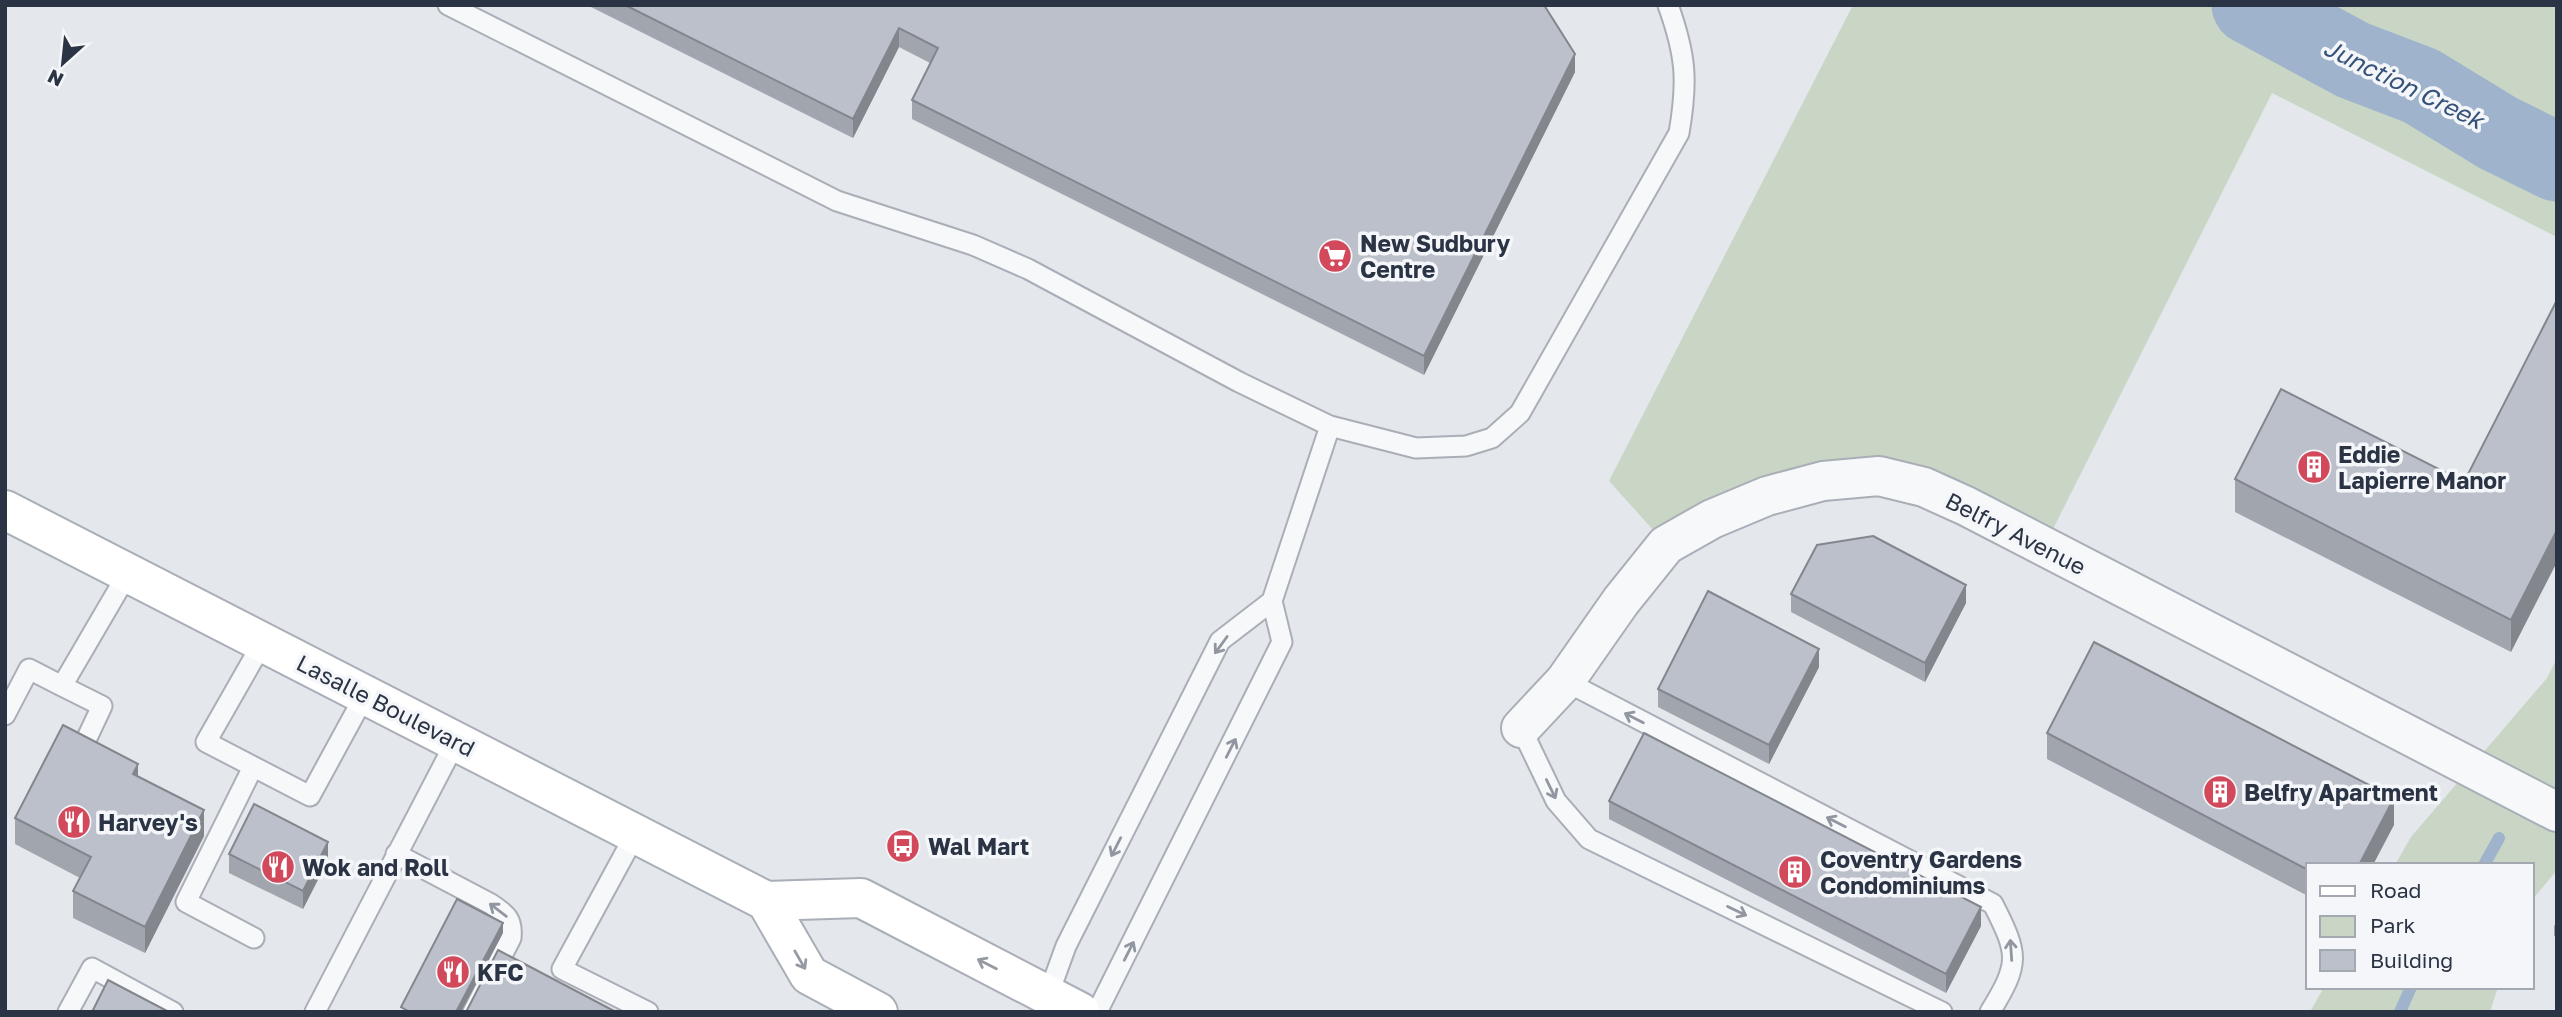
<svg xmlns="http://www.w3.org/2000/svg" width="2562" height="1017" viewBox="0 0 2562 1017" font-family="'Golos Text',sans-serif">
<rect width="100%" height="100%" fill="#e4e7ec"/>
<path fill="#c9d6c5" d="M 1853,5 L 2557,5 L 2557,237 L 2272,93 L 2046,543 L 1880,472 L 1664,542 L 1609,481 Z
M 2557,658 L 2557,870 L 2532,900 L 2532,865 L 2395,865 L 2411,837 L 2547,678 Z
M 2324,987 L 2498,987 L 2490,1012 L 2310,1012 Z"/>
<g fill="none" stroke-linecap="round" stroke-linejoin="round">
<path stroke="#9fb4cc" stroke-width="12" d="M 2484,865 L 2499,838
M 2400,1012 L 2411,987"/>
<path stroke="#9fb4cc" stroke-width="79" d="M 2251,5 L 2353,60 L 2421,86 L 2498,133 L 2557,162"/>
<g stroke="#a9aeb7" stroke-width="23">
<path id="lane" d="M 448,5 L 837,201 L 973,245 L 1028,269 L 1239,382 L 1330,426 L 1416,448 L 1466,446 L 1492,438 L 1520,413 L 1679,133 C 1688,81 1686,55 1668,5
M 263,642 L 206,742 L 310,796 L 365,695
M 1565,681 L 1993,904 C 2019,955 2020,963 1990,1012
M 62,686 L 102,706 L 86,740
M 5,715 L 29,669 L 62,686 L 128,573
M 1521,728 L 1556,801 L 1589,839 L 1942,1012
M 253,767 L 186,902 L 254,938
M 636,833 L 562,969 L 648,1012
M 396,854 L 491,904 C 506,914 513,919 511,938 L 473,1012
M 1046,1001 L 1066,946 L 1220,641 L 1272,601 L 1330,426
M 68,1012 L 92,968 L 173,1012
M 315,1012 L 456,741
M 1097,1012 L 1282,642 L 1272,601"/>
</g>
<g stroke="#a9aeb7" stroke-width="42">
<path id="street" d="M 1521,728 L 1565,681 L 1621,601 L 1666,545 L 1712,519 L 1767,496 L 1823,481 L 1879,476 L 1924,487 L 1966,506 L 2557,812"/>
</g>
<g stroke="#a9aeb7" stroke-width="42">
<path id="secondary" d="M 5,510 L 766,901 L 861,898 L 1080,1012
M 766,901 L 809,975 L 878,1012"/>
</g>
<use href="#lane" stroke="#f7f8fa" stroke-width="19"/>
<use href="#street" stroke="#f7f8fa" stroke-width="38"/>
<use href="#secondary" stroke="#fff" stroke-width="38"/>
</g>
<path fill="#a1a5ae" d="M 587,5 L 1544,5 L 1575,72 L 1424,375 L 912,119 L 912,100 L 930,63 L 899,47 L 853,138 Z
M 2557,300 L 2511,652 L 2235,512 L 2235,479 L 2464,482 Z
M 1791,594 L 1966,603 L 1925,682 L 1791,612 Z
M 1819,667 L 1769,764 L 1658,707 L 1658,689 Z
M 2047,733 L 2394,825 L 2308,865 L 2308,896 L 2047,759 Z
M 138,776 L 204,836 L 145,953 L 73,918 L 73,891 L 80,878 L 15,844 L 15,818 Z
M 1609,801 L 1981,926 L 1946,993 L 1609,819 Z
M 229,854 L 328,860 L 303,909 L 229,873 Z
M 2557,921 L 2557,937 L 2554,936 L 2554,926 Z"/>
<path fill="#83868d" d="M 899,28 L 899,47 L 853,138 L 853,119 Z
M 1575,54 L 1575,72 L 1424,375 L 1424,356 Z
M 2557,530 L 2557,562 L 2511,652 L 2511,620 Z
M 1966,585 L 1966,603 L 1925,682 L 1925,663 Z
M 1819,649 L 1819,667 L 1769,764 L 1769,745 Z
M 138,764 L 138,790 L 133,774 Z
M 2394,798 L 2394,825 L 2373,865 L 2359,865 Z
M 204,810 L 204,836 L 145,953 L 145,927 Z
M 328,842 L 328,860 L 303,909 L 303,891 Z
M 1981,907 L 1981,926 L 1946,993 L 1946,974 Z
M 503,923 L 503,933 L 461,1012 L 456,1012 Z"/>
<path fill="#bbc0ca" stroke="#83868d" stroke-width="2" d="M 625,5 L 1544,5 L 1575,54 L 1424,356 L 912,100 L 938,48 L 899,28 L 853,119 Z
M 2557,300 L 2557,530 L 2511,620 L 2235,479 L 2281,389 L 2464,482 Z
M 1873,536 L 1966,585 L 1925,663 L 1791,594 L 1817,545 Z
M 1708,591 L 1819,649 L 1769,745 L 1658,689 Z
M 2094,642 L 2394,798 L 2359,865 L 2308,865 L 2308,870 L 2047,733 Z
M 63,725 L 138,764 L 133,774 L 204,810 L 145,927 L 73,891 L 91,857 L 15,818 Z
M 1644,733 L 1981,907 L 1946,974 L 1609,801 Z
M 254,804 L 328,842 L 303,891 L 229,854 Z
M 457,899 L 503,923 L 456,1012 L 410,1012 L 401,1007 Z
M 498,950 L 616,1012 L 466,1012 Z
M 108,980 L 169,1012 L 92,1012 Z"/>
<defs><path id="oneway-shaft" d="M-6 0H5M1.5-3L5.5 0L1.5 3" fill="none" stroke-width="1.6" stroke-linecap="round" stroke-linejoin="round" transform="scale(1.75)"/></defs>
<g stroke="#9196a0">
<use href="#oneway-shaft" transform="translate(1221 645) rotate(126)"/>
<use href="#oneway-shaft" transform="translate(1634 718) rotate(-153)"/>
<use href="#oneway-shaft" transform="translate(1231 748) rotate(-63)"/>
<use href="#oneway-shaft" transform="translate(1551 789) rotate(64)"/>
<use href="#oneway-shaft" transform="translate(1836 822) rotate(-153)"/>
<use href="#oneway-shaft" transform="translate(1116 847) rotate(117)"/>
<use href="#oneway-shaft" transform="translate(498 910) rotate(-143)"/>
<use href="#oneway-shaft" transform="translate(1737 911) rotate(26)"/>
<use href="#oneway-shaft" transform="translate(2011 950) rotate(-94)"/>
<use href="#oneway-shaft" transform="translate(1129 951) rotate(-63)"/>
</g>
<g stroke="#959aa2">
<use href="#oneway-shaft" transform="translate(800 960) rotate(60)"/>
<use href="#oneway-shaft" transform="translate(987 964) rotate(-153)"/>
</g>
<defs>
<g id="supermarket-disc" transform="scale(1.75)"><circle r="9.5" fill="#d1495b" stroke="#f4f6f9"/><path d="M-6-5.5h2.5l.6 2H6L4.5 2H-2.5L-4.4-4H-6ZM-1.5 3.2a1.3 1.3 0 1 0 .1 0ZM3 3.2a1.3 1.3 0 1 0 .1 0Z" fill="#fff"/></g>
<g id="building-disc" transform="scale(1.75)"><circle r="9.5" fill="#d1495b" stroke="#f4f6f9"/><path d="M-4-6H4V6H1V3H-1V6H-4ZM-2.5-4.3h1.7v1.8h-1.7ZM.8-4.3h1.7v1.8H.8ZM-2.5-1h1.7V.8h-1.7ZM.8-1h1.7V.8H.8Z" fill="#fff"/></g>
<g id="restaurant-disc" transform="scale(1.75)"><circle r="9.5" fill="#d1495b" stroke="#f4f6f9"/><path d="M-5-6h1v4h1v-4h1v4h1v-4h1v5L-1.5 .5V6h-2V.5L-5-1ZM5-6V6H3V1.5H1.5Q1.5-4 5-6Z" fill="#fff"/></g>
<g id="bus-disc" transform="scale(1.75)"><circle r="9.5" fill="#d1495b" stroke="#f4f6f9"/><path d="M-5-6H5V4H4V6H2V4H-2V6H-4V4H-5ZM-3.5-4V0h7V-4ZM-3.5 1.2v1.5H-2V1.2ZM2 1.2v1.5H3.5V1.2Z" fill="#fff"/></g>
</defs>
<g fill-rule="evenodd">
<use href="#supermarket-disc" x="1335" y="256"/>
<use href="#building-disc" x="2314" y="467"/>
<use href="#building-disc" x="2220" y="792"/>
<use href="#restaurant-disc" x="74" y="822"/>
<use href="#bus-disc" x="903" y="846"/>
<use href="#restaurant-disc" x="278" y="867"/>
<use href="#building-disc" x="1795" y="872"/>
<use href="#restaurant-disc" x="453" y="972"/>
</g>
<g text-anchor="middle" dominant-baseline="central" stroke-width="7" stroke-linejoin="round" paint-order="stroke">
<g font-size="23" font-weight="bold" fill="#2b3445" stroke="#f4f6f9" text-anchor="start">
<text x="1360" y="243">New Sudbury<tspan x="1360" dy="26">Centre</tspan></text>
<text x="2338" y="454">Eddie<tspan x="2338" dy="26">Lapierre Manor</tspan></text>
<text x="2244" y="792">Belfry Apartment</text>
<text x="98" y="822">Harvey's</text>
<text x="928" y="846">Wal Mart</text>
<text x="1820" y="859">Coventry Gardens<tspan x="1820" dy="26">Condominiums</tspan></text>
<text x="302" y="867">Wok and Roll</text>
<text x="477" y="972">KFC</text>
</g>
<g font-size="23" fill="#2b3445" stroke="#f4f6f9">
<text transform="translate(2016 533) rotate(27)">Belfry Avenue</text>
<text transform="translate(386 705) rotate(27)">Lasalle Boulevard</text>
</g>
<g font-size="24" font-style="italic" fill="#34527a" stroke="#f4f6f9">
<text transform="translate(2404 83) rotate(26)">Junction Creek</text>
</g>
</g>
<rect width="2562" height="1017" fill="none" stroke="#2b3445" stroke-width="14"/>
<rect x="2306" y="863" width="228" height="126" fill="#f4f6f9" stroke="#a4a8b1" stroke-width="2"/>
<rect x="2320" y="886" width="35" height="10" fill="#ffffff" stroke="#a4a8b1" stroke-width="2"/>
<text x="2370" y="898" font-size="21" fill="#2b3445">Road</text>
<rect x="2320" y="916" width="35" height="21" fill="#c9d6c5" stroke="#a4a8b1" stroke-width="2"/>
<text x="2370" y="933" font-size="21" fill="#2b3445">Park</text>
<rect x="2320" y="950" width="35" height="21" fill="#bbc0ca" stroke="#a4a8b1" stroke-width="2"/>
<text x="2370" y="968" font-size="21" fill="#2b3445">Building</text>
<g transform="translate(63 63) rotate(207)" stroke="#f4f6f9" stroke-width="5" paint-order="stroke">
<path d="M0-5L12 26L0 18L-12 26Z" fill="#2b3445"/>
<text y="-10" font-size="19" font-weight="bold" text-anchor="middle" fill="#2b3445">N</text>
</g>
</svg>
